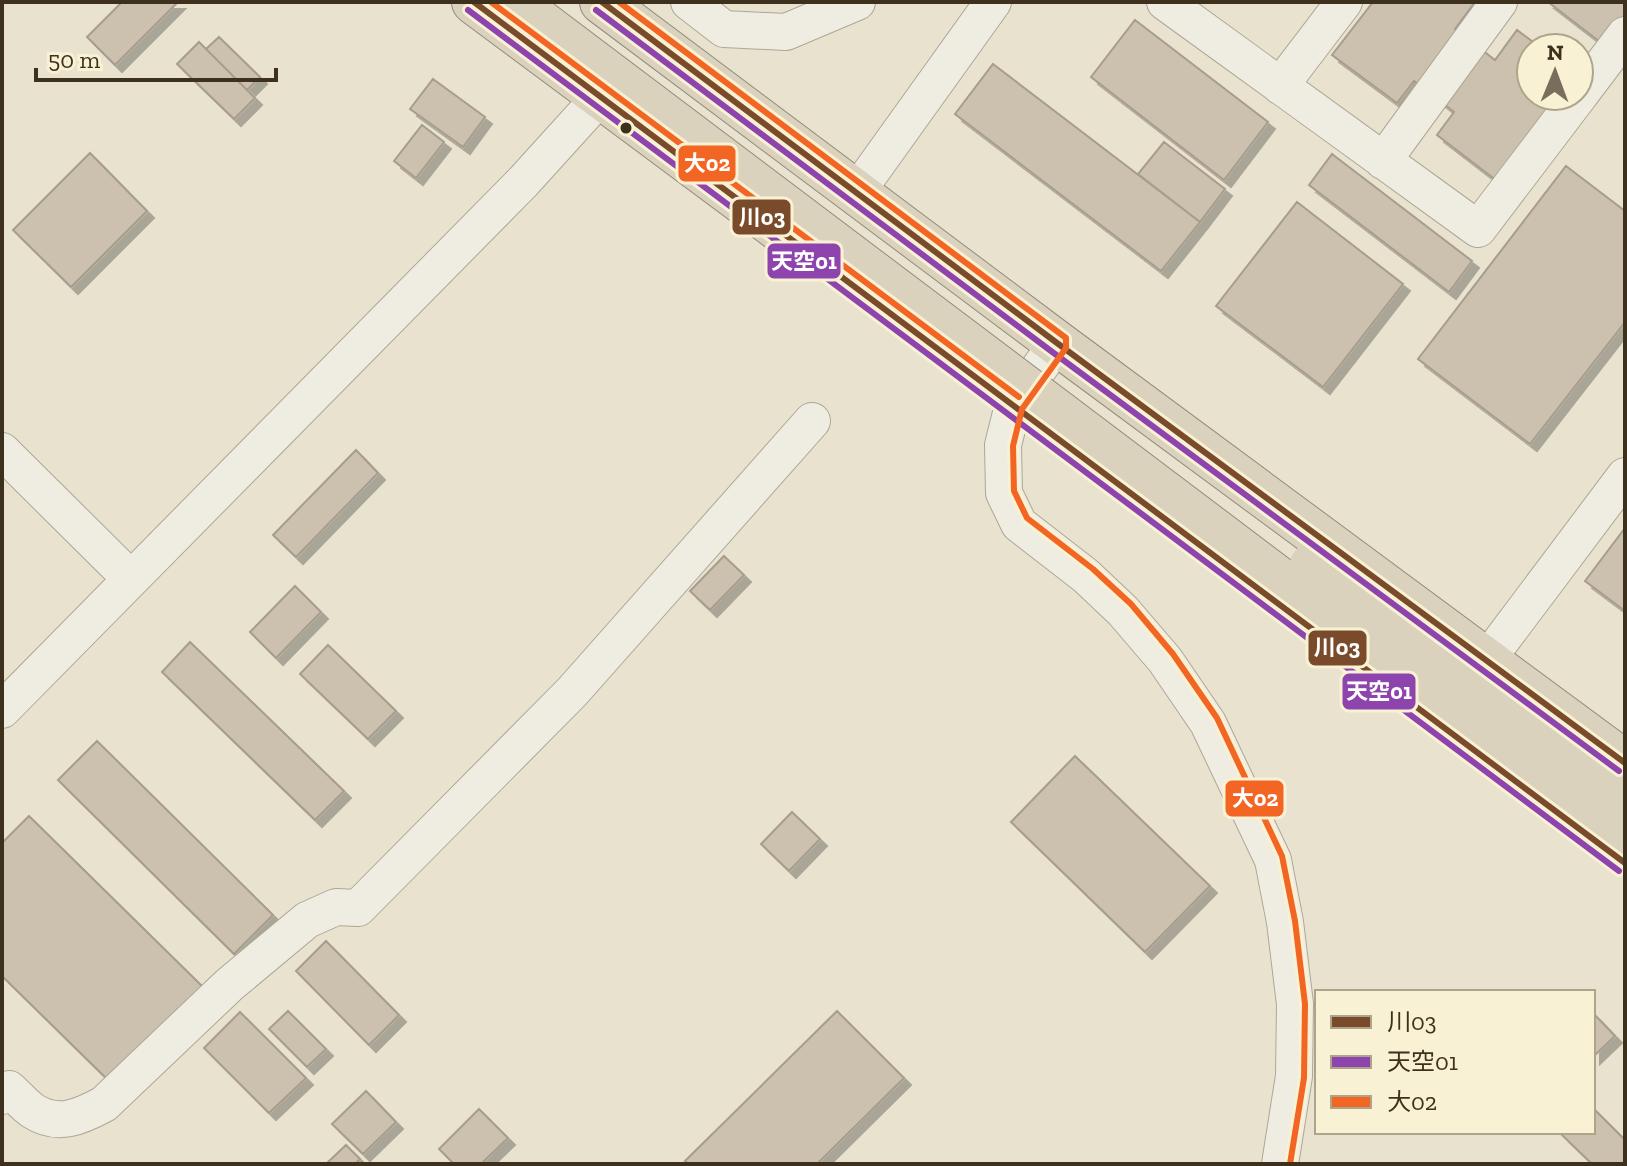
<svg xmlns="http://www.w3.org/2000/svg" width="1627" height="1166" viewBox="0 0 1627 1166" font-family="'Zilla Slab','Noto Sans JP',serif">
<defs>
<filter id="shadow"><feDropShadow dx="7" dy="7" stdDeviation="0" flood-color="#0004"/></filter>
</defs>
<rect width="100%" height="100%" fill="#e8e2ce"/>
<path fill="#ccc0af" stroke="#a89d8d" stroke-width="2" filter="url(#shadow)" d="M 122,2 L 178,2 L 115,65 L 87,37 Z
M 1373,2 L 1475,2 L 1455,29 L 1495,60 L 1517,30 L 1541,48 L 1531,48 L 1531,96 L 1562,96 L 1497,181 L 1437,135 L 1454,112 L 1414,81 L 1397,103 L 1332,55 Z
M 1548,2 L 1625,2 L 1625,17 L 1604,45 Z
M 1135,20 L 1268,122 L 1224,180 L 1091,77 Z
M 219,37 L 260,77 L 247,90 L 206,49 Z
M 199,42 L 255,98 L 234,119 L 177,64 Z
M 993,64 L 1200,222 L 1161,271 L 955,114 Z
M 433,79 L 485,117 L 463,147 L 410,109 Z
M 422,125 L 444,142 L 416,178 L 394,161 Z
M 1164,142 L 1225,189 L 1200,222 L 1138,174 Z
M 90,153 L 147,211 L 71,287 L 13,230 Z
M 1332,154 L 1472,261 L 1449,292 L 1309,185 Z
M 1566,166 L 1625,211 L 1625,322 L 1530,444 L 1418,359 Z
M 1297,202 L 1403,284 L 1323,387 L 1216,306 Z
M 356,450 L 378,473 L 296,557 L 273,535 Z
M 1625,528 L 1625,611 L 1585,581 Z
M 724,556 L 744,575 L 710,610 L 690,591 Z
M 295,586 L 321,612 L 276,658 L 250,632 Z
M 190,642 L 344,791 L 315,820 L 162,672 Z
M 328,645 L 396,711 L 368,739 L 300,674 Z
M 97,741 L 273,915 L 234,954 L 58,780 Z
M 1075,756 L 1210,886 L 1145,952 L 1011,822 Z
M 792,812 L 820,839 L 789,871 L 761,844 Z
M 29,816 L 205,989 L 111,1083 L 2,976 L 2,843 Z
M 326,941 L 399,1015 L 369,1045 L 296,971 Z
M 288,1011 L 326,1049 L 307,1067 L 269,1029 Z
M 837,1011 L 904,1078 L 817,1164 L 689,1164 L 685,1161 Z
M 240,1012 L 306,1078 L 269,1113 L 204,1048 Z
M 1594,1014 L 1615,1036 L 1593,1057 L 1593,1015 Z
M 366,1091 L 396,1122 L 363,1154 L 332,1124 Z
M 1593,1108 L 1625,1140 L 1625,1164 L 1592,1164 L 1562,1135 L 1565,1132 L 1593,1132 Z
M 479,1109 L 508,1138 L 481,1164 L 454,1164 L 439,1149 Z
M 346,1145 L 360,1159 L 355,1164 L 326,1164 Z"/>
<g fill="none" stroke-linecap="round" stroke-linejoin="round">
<g stroke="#ada797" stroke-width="38">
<path id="minor" d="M 689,2 L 724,29 L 786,32 L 857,2
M 1165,2 L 1478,229 L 1579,96
M 1280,86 L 1344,2
M 1579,96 L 1625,35
M 1383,161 L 1499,2
M 856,193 L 993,2
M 1057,343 L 1013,405 L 1003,445 L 1004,493 L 1019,524 L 1086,576 L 1123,611 L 1165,660 L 1208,723 L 1273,860 L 1285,922 L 1295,1004 L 1294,1076 L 1280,1164
M 2,451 L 131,579
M 1486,661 L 1625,476
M 2,710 L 523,182 L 601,96
M 2,1096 L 9,1089 C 17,1096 24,1105 33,1111 C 58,1127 80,1117 104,1104 L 229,985 L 307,920 L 336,907 L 358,908 L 572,692 L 812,421"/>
</g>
<g stroke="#928c7e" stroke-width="46">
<path id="highway" d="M 474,2 L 806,249
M 602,2 L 1057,343 L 1625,763"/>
</g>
<use href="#minor" stroke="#efece1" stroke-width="36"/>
<use href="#highway" stroke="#dbd2be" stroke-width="44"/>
<g stroke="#928c7e" stroke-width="46" stroke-linecap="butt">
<path id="highway-bridge" d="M 514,2 L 1625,840
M 1312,565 L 1625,800"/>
</g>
<use href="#highway-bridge" stroke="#dbd2be" stroke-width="44"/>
<g stroke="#f9f1d4" stroke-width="12">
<path id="bus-1" d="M 474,2 L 1625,863
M 602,2 L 1057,343 L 1625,763"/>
</g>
<g stroke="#f9f1d4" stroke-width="12">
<path id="bus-2" d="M 468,10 L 1619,871
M 596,10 L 1051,351 L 1619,771"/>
</g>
<g stroke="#f9f1d4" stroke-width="12">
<path id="bus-3" d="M 491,2 L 1019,397
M 619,2 L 1066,338 L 1066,348 L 1022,409 L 1013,446 L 1014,491 L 1027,518 L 1093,569 L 1131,604 L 1173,654 L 1217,718 L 1282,856 L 1295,921 L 1305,1004 L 1304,1078 L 1290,1164"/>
</g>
<use href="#bus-1" stroke="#7a4b2a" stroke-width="6"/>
<use href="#bus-2" stroke="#8e44ad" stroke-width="6"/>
<use href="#bus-3" stroke="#f26522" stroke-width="6"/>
</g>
<circle fill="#3d301d" stroke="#f9f1d4" stroke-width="3" cx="626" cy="128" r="7"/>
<g stroke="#f9f1d4" stroke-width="3">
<rect x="677" y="144" width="60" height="39" rx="8" fill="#f26522"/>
<rect x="731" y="198" width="61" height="38" rx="8" fill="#7a4b2a"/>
<rect x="766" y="242" width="76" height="38" rx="8" fill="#8e44ad"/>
<rect x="1307" y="629" width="61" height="38" rx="8" fill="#7a4b2a"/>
<rect x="1341" y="672" width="76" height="39" rx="8" fill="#8e44ad"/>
<rect x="1224" y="779" width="61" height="39" rx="8" fill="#f26522"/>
</g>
<g font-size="22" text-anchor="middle" font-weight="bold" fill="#fff">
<text x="707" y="171">大02</text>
<text x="762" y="225">川03</text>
<text x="804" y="269">天空01</text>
<text x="1337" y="655">川03</text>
<text x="1379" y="699">天空01</text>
<text x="1255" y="806">大02</text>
</g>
<rect width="1627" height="1166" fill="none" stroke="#3d301d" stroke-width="8"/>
<rect x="1315" y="990" width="280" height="144" fill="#f9f1d4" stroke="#aea48b" stroke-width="2"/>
<rect x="1331" y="1016" width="40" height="12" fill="#7a4b2a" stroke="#aea48b" stroke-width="2"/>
<text x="1387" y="1030" font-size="24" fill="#3d301d">川03</text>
<rect x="1331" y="1056" width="40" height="12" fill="#8e44ad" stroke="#aea48b" stroke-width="2"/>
<text x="1387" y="1070" font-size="24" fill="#3d301d">天空01</text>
<rect x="1331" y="1096" width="40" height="12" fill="#f26522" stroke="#aea48b" stroke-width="2"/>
<text x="1387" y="1110" font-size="24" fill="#3d301d">大02</text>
<g transform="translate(1555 72) rotate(1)"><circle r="38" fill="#f9f1d4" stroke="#aea48b" stroke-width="2"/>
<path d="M0-6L14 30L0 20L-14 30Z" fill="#796e5b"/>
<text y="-12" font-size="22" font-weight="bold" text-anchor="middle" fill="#3d301d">N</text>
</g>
<path d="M36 68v12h240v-12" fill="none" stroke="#3d301d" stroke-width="4"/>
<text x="48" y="68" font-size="24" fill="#3d301d" stroke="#f9f1d4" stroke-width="6" paint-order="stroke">50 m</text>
</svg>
